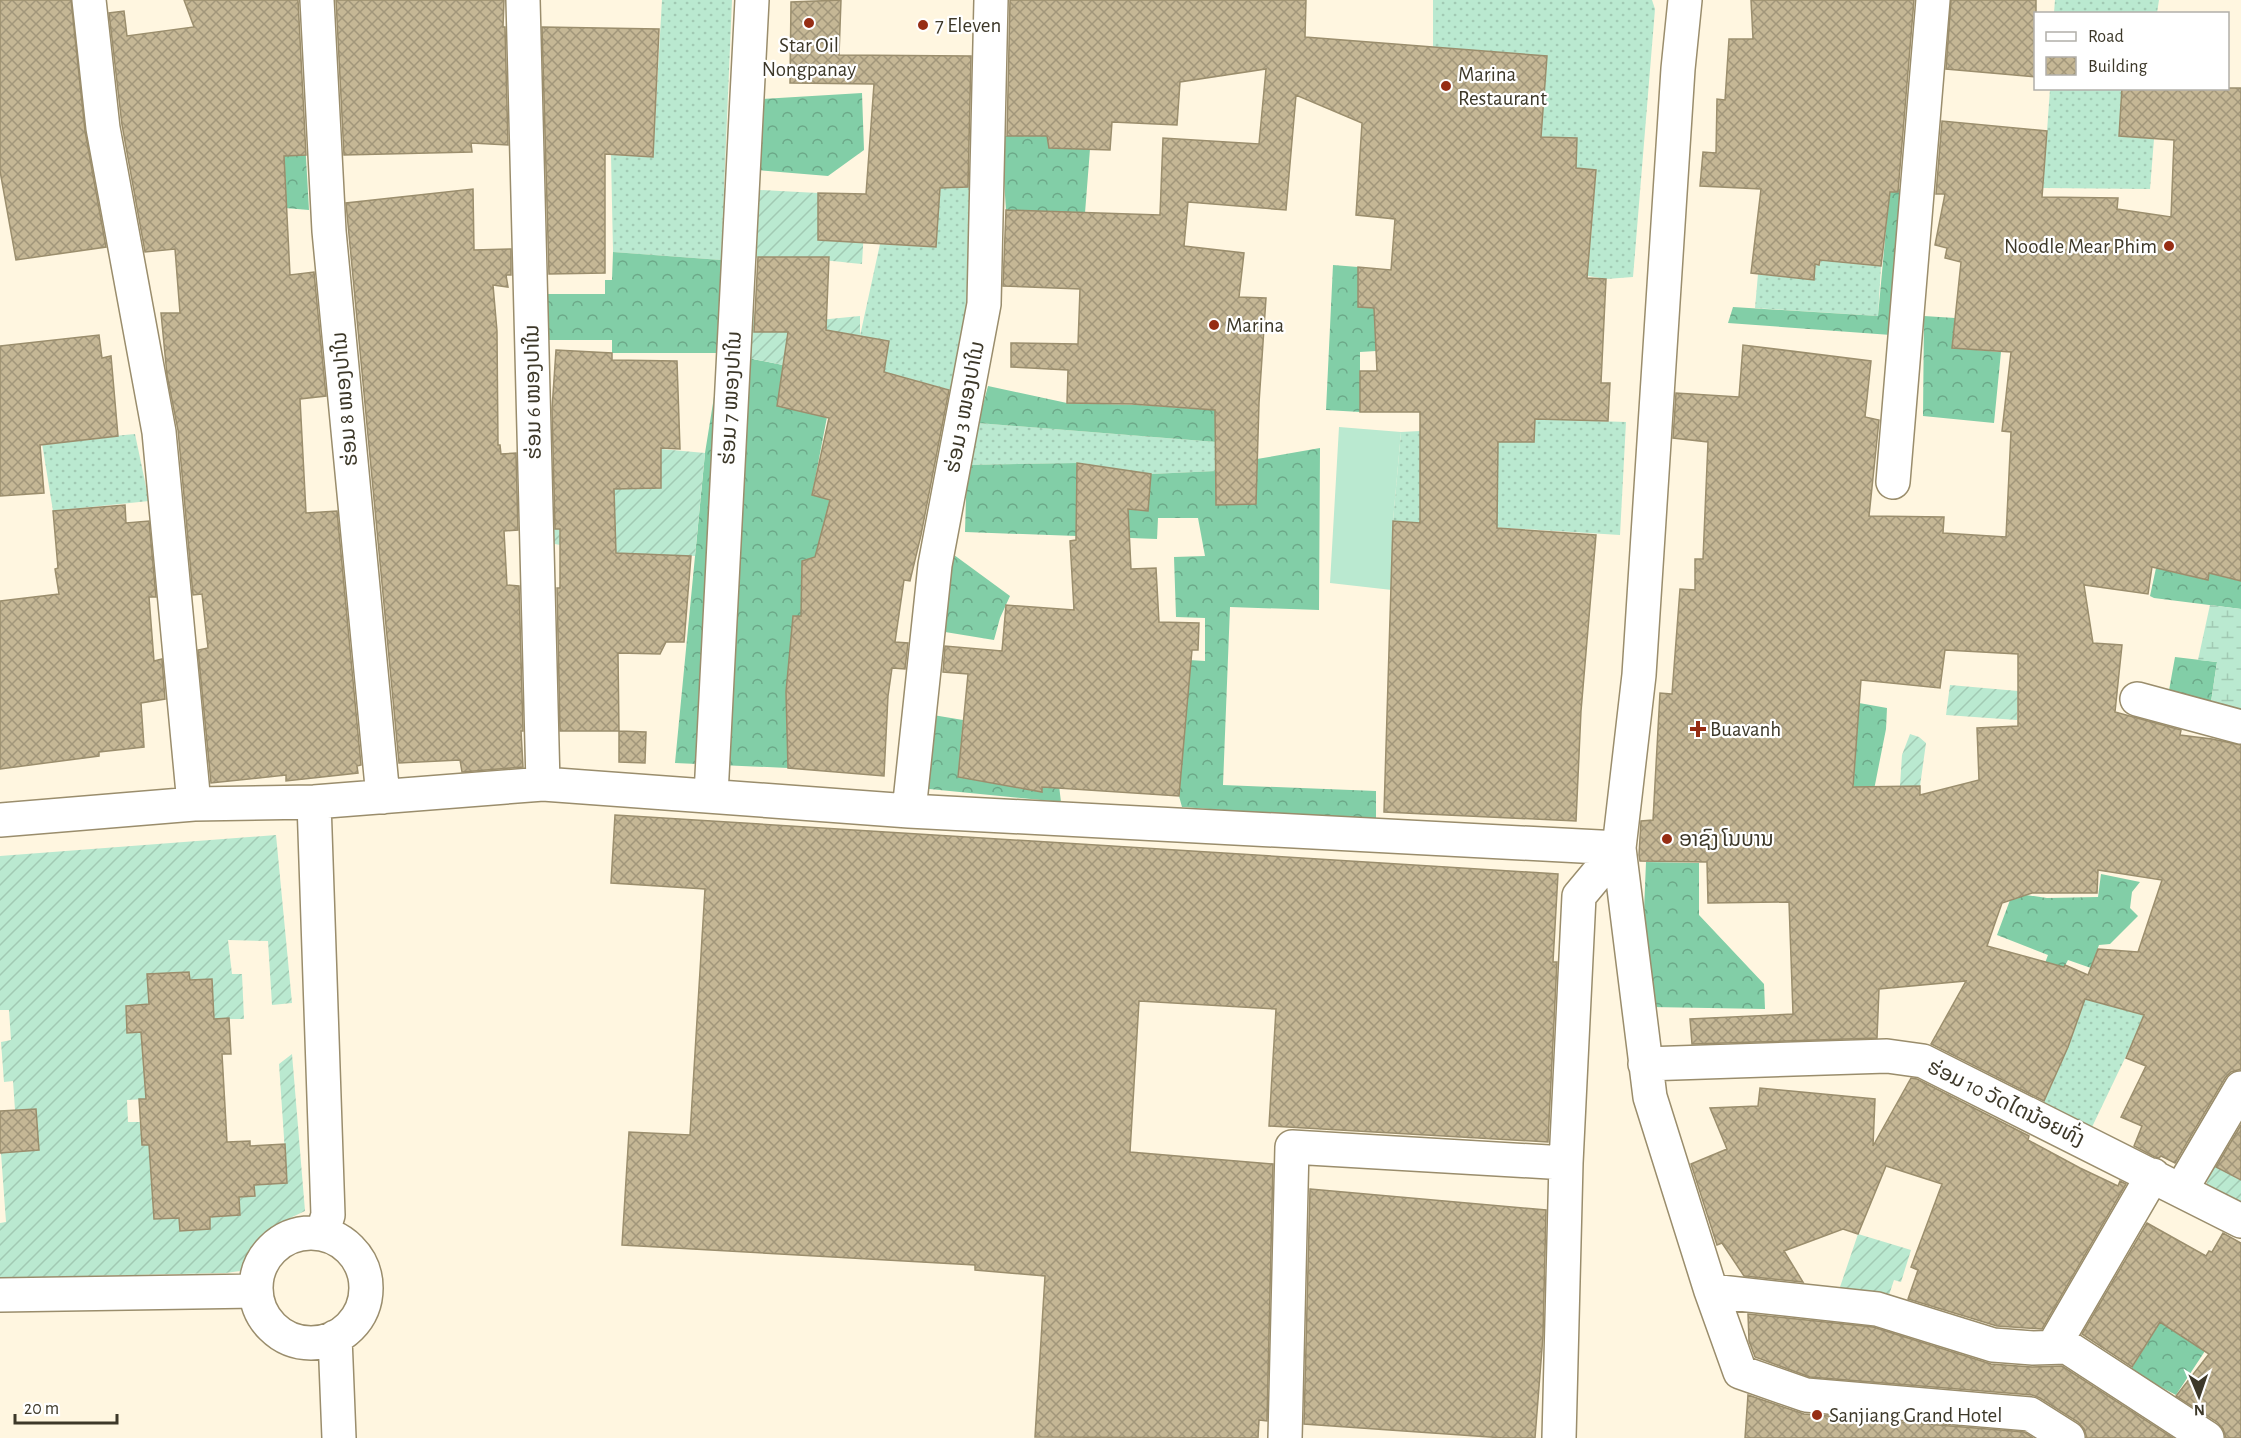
<svg xmlns="http://www.w3.org/2000/svg" width="2241" height="1438" viewBox="0 0 2241 1438" font-family="'Alegreya Sans','Noto Sans Lao',sans-serif">
<defs>
<pattern id="grass-dots" width="8" height="8" patternUnits="userSpaceOnUse" patternTransform="scale(1.5)"><rect width="8" height="8" fill="#bae9d0"/><path d="M2 2h.1M6 6h.1" fill="none" stroke="#a1c9b3" stroke-width="1.8" stroke-linecap="round"/></pattern>
<pattern id="forest-crowns" width="20" height="18" patternUnits="userSpaceOnUse" patternTransform="scale(1.5)"><rect width="20" height="18" fill="#82cea7"/><path d="M2 6a3 3 0 1 1 6 0M12 15a3 3 0 1 1 6 0" fill="none" stroke="#6ca888"/></pattern>
<pattern id="wetland-marsh" width="20" height="14" patternUnits="userSpaceOnUse" patternTransform="scale(1.5)"><rect width="20" height="14" fill="#bae9d0"/><path d="M1 5h8M5 5V1M11 12h8M15 12V8" fill="none" stroke="#a1c9b3"/></pattern>
<pattern id="garden-furrows" width="10" height="10" patternUnits="userSpaceOnUse" patternTransform="scale(1.5)"><rect width="10" height="10" fill="#bae9d0"/><path d="M-1 1l2-2M0 10L10 0M9 11l2-2" fill="none" stroke="#a1c9b3"/></pattern>
<pattern id="building-cross-hatch" width="8" height="8" patternUnits="userSpaceOnUse" patternTransform="scale(1.5)"><rect width="8" height="8" fill="#c5b795"/><path d="M0 0l8 8M0 8l8-8" fill="none" stroke="#a1967a"/></pattern>
</defs>
<rect width="100%" height="100%" fill="#fff6e0"/>
<path fill="url(#grass-dots)" d="M 662,0 L 732,0 L 721,260 L 613,252 L 611,155 L 653,156 Z
M 1433,0 L 1652,0 L 1655,9 L 1633,277 L 1606,279 L 1571,273 L 1591,237 L 1596,171 L 1576,168 L 1577,138 L 1541,137 L 1547,56 L 1433,48 Z
M 2055,0 L 2159,0 L 2157,13 L 2054,13 Z
M 2050,89 L 2122,89 L 2119,136 L 2154,139 L 2150,189 L 2043,188 Z
M 973,187 L 970,304 L 958,392 L 884,372 L 889,342 L 860,336 L 880,244 L 936,247 L 940,188 Z
M 1822,245 L 1849,263 L 1881,266 L 1878,316 L 1755,308 L 1758,274 L 1813,280 L 1815,264 L 1820,265 Z
M 1540,419 L 1626,422 L 1620,535 L 1393,521 L 1401,432 L 1420,431 L 1420,477 L 1498,442 L 1534,442 L 1535,420 Z
M 978,423 L 1216,442 L 1216,471 L 1151,474 L 1077,463 L 967,465 Z
M 135,434 L 149,501 L 53,511 L 42,443 Z
M 2084,998 L 2150,1006 L 2092,1127 L 2042,1106 L 2068,1047 Z"/>
<path fill="url(#forest-crowns)" d="M 862,93 L 864,150 L 828,176 L 757,170 L 762,99 Z
M 304,123 L 309,210 L 285,208 L 284,161 L 281,124 Z
M 1001,136 L 1047,136 L 1090,149 L 1085,213 L 1006,210 Z
M 1890,185 L 1902,190 L 1891,335 L 1728,323 L 1733,307 L 1878,316 Z
M 613,252 L 721,260 L 722,353 L 783,365 L 777,406 L 827,417 L 812,495 L 830,500 L 815,557 L 802,561 L 801,616 L 793,616 L 786,692 L 788,768 L 675,763 L 705,453 L 721,353 L 612,353 L 612,340 L 544,340 L 544,294 L 605,294 L 605,280 L 612,280 Z
M 1333,265 L 1358,267 L 1358,307 L 1374,308 L 1376,351 L 1360,352 L 1360,412 L 1326,410 Z
M 1924,316 L 1955,318 L 1952,348 L 2001,352 L 1994,423 L 1923,416 Z
M 988,386 L 1067,403 L 1140,405 L 1198,409 L 1219,390 L 1216,442 L 978,423 Z
M 1320,448 L 1319,610 L 1230,607 L 1223,785 L 1376,791 L 1376,821 L 1182,807 L 1179,796 L 1182,758 L 1172,659 L 1205,661 L 1205,618 L 1176,617 L 1174,557 L 1205,556 L 1198,518 L 1158,518 L 1157,539 L 965,532 L 967,465 L 1077,463 L 1077,505 L 1147,511 L 1151,474 L 1216,471 L 1256,504 L 1257,459 Z
M 950,552 L 1010,596 L 1000,618 L 994,640 L 939,631 Z
M 2156,568 L 2207,580 L 2209,573 L 2240,581 L 2241,578 L 2241,609 L 2154,598 L 2150,596 Z
M 2175,657 L 2217,662 L 2211,702 L 2168,696 Z
M 1859,703 L 1887,708 L 1886,729 L 1871,805 L 1852,808 Z
M 903,710 L 963,720 L 958,777 L 1041,792 L 1050,711 L 1061,802 L 899,786 Z
M 1646,862 L 1699,863 L 1699,915 L 1764,984 L 1765,1009 L 1651,1007 L 1643,935 Z
M 2101,874 L 2140,882 L 2132,892 L 2130,908 L 2138,916 L 2110,944 L 2099,945 L 2091,968 L 2068,960 L 2057,981 L 2041,974 L 2048,955 L 1997,935 L 2010,900 L 2026,895 L 2047,898 L 2098,897 Z
M 2160,1322 L 2205,1351 L 2176,1395 L 2130,1371 Z"/>
<path fill="url(#wetland-marsh)" d="M 2210,605 L 2241,609 L 2241,711 L 2211,702 L 2217,662 L 2198,660 Z"/>
<path fill="url(#garden-furrows)" d="M 724,188 L 818,193 L 818,228 L 864,229 L 862,264 C 825,261 790,254 754,258 L 754,332 L 809,332 L 809,321 L 860,316 L 860,336 L 841,365 L 783,365 L 722,353 L 721,260 Z
M 661,449 L 705,453 L 695,556 L 606,553 L 549,543 L 549,529 L 615,527 L 614,489 Z
M 1950,685 L 2018,691 L 2017,720 L 1946,715 Z
M 1910,734 L 1919,737 L 1926,743 L 1920,786 L 1900,786 L 1902,755 Z
M 276,835 L 292,1003 L 272,1005 L 268,941 L 228,940 L 232,974 L 242,974 L 244,1019 L 214,1019 L 211,979 L 190,980 L 188,972 L 147,974 L 149,1004 L 126,1006 L 127,1033 L 141,1032 L 146,1099 L 127,1100 L 128,1122 L 140,1122 L 142,1145 L 149,1145 L 154,1219 L 179,1218 L 180,1231 L 210,1229 L 210,1217 L 240,1215 L 239,1197 L 255,1196 L 254,1185 L 287,1182 L 279,1064 L 292,1054 L 305,1211 L 273,1226 L 260,1239 L 249,1262 L 240,1271 L 226,1273 L 0,1278 L 0,1223 L 6,1222 L 1,1153 L 39,1150 L 36,1109 L 15,1110 L 13,1081 L 4,1082 L 1,1042 L 11,1040 L 9,1010 L 0,1010 L 0,856 Z
M 2211,1164 L 2241,1180 L 2241,1207 L 2205,1191 Z
M 1858,1234 L 1911,1250 L 1901,1282 L 1894,1280 L 1887,1301 L 1839,1290 Z"/>
<path fill="#bae9d0" d="M 1339,427 L 1401,432 L 1393,521 L 1392,590 L 1330,583 Z"/>
<path fill="url(#building-cross-hatch)" stroke="#9b8e6d" stroke-width="1.5" fill-rule="evenodd" d="M 0,0 L 71,0 L 85,131 L 106,247 L 16,260 L 0,171 Z
M 184,0 L 298,0 L 306,155 L 284,156 L 290,275 L 314,272 L 326,396 L 300,399 L 306,513 L 337,511 L 361,765 L 357,766 L 358,773 L 286,781 L 286,775 L 211,783 L 198,650 L 208,648 L 202,594 L 193,595 L 178,430 L 167,375 L 161,313 L 180,313 L 175,249 L 145,252 L 122,125 L 109,13 L 124,11 L 127,36 L 194,27 Z
M 336,0 L 504,0 L 503,27 L 505,27 L 508,145 L 471,143 L 472,152 L 344,155 Z
M 841,0 L 839,55 L 971,56 L 968,187 L 940,188 L 936,247 L 818,240 L 818,193 L 866,194 L 874,84 L 790,83 L 791,2 Z
M 1010,0 L 1306,0 L 1305,37 L 1547,56 L 1541,137 L 1577,138 L 1576,168 L 1596,170 L 1587,278 L 1606,279 L 1601,383 L 1610,383 L 1608,421 L 1535,419 L 1534,442 L 1498,442 L 1497,528 L 1596,535 L 1581,711 L 1576,821 L 1384,812 L 1393,521 L 1420,523 L 1420,412 L 1360,412 L 1360,371 L 1377,371 L 1374,308 L 1358,307 L 1358,267 L 1391,270 L 1395,219 L 1356,215 L 1362,123 L 1296,95 L 1286,210 L 1188,202 L 1184,246 L 1244,253 L 1239,297 L 1266,298 L 1259,403 L 1256,504 L 1216,505 L 1215,410 L 1132,404 L 1067,403 L 1068,370 L 1011,367 L 1011,343 L 1078,344 L 1080,289 L 1003,286 L 1006,210 L 1160,215 L 1163,138 L 1259,144 L 1266,69 L 1180,82 L 1177,125 L 1112,122 L 1110,150 L 1049,148 L 1047,136 L 1007,136 Z
M 1751,0 L 1914,0 L 1898,192 L 1890,192 L 1881,266 L 1820,260 L 1819,265 L 1815,264 L 1814,280 L 1751,273 L 1761,189 L 1700,186 L 1703,152 L 1716,153 L 1717,99 L 1725,100 L 1729,39 L 1753,39 Z
M 1951,0 L 2036,0 L 2036,77 L 1946,69 Z
M 542,27 L 659,29 L 653,157 L 605,154 L 605,273 L 549,274 Z
M 2122,88 L 2241,88 L 2241,581 L 2209,573 L 2208,580 L 2152,567 L 2148,594 L 2084,585 L 2093,643 L 2122,645 L 2115,712 L 2181,730 L 2180,735 L 2212,739 L 2241,745 L 2241,1069 L 2231,1072 L 2225,1078 L 2175,1163 L 2161,1156 L 2159,1158 L 2155,1157 L 2134,1146 L 2142,1126 L 2121,1117 L 2146,1066 L 2126,1058 L 2144,1015 L 2085,999 L 2068,1047 L 2044,1101 L 1931,1044 L 1966,981 L 1879,989 L 1877,1038 L 1692,1044 L 1690,1019 L 1793,1014 L 1789,902 L 1708,903 L 1707,862 L 1640,861 L 1639,855 L 1641,821 L 1653,820 L 1660,693 L 1672,694 L 1680,589 L 1695,590 L 1695,559 L 1703,559 L 1708,442 L 1673,438 L 1676,393 L 1739,397 L 1743,345 L 1871,361 L 1865,417 L 1879,420 L 1869,516 L 1944,517 L 1943,533 L 2006,537 L 2011,432 L 2002,431 L 2011,352 L 1952,348 L 1961,262 L 1945,258 L 1947,248 L 1935,245 L 1945,194 L 1936,194 L 1942,121 L 2047,131 L 2042,197 L 2118,198 L 2117,209 L 2171,217 L 2174,140 L 2119,136 ZM 1945,650 L 2018,654 L 2018,726 L 1977,728 L 1979,780 L 1920,795 L 1920,786 L 1853,787 L 1861,680 L 1940,688 ZM 2098,870 L 2162,880 L 2138,952 L 2098,949 L 2088,975 L 2065,965 L 2064,967 L 1987,946 L 2002,903 L 2032,893 L 2097,893 Z
M 473,189 L 474,250 L 511,249 L 511,275 L 506,275 L 508,287 L 493,285 L 497,331 L 498,445 L 500,445 L 501,454 L 516,453 L 518,530 L 504,531 L 507,585 L 519,586 L 523,731 L 521,731 L 523,767 L 462,772 L 460,760 L 399,763 L 346,203 Z
M 758,257 L 829,257 L 826,330 L 889,341 L 884,372 L 949,390 L 921,535 L 910,581 L 904,580 L 895,642 L 908,643 L 905,669 L 892,668 L 888,696 L 884,776 L 788,768 L 786,692 L 793,616 L 801,616 L 802,561 L 815,557 L 830,500 L 812,495 L 829,418 L 777,406 L 788,332 L 754,332 Z
M 99,335 L 102,358 L 111,356 L 118,436 L 40,445 L 44,493 L 0,496 L 0,346 Z
M 556,350 L 612,353 L 612,360 L 677,361 L 680,449 L 661,448 L 661,488 L 614,489 L 616,553 L 691,556 L 684,642 L 666,642 L 660,654 L 618,653 L 619,731 L 560,731 L 557,588 L 560,588 L 560,529 L 555,529 L 552,409 Z
M 1077,463 L 1151,474 L 1148,511 L 1128,509 L 1131,569 L 1156,568 L 1159,622 L 1199,623 L 1198,650 L 1192,650 L 1179,796 L 1042,787 L 1042,792 L 958,777 L 968,674 L 943,672 L 945,646 L 1002,651 L 1006,605 L 1074,610 L 1070,541 L 1076,540 Z
M 125,505 L 126,523 L 149,521 L 156,597 L 149,597 L 154,661 L 162,659 L 165,699 L 141,703 L 144,747 L 99,752 L 99,756 L 0,769 L 0,601 L 59,594 L 55,569 L 58,568 L 53,511 Z
M 619,731 L 646,732 L 645,763 L 619,762 Z
M 615,815 L 1558,874 L 1553,962 L 1557,962 L 1548,1142 L 1269,1126 L 1276,1009 L 1139,1001 L 1130,1152 L 1273,1164 L 1267,1421 L 1259,1420 L 1258,1438 L 1035,1437 L 1045,1276 L 975,1270 L 975,1265 L 622,1245 L 629,1132 L 690,1135 L 705,889 L 611,883 Z
M 189,972 L 190,980 L 212,979 L 214,1019 L 229,1018 L 231,1054 L 222,1054 L 227,1142 L 250,1141 L 250,1146 L 285,1144 L 287,1183 L 254,1185 L 255,1196 L 239,1197 L 240,1215 L 210,1217 L 210,1229 L 180,1231 L 179,1218 L 154,1219 L 149,1145 L 142,1145 L 139,1099 L 146,1099 L 141,1032 L 127,1033 L 126,1006 L 149,1004 L 147,974 Z
M 1911,1078 L 1917,1079 L 2029,1136 L 2028,1140 L 2080,1168 L 2118,1186 L 2120,1181 L 2126,1184 L 2042,1329 L 1997,1326 L 1908,1299 L 1918,1270 L 1911,1267 L 1942,1184 L 1886,1166 L 1858,1234 L 1843,1229 L 1784,1251 L 1803,1282 L 1744,1276 L 1722,1243 L 1717,1245 L 1691,1164 L 1727,1149 L 1710,1108 L 1758,1106 L 1760,1088 L 1875,1099 L 1873,1146 Z
M 36,1109 L 39,1150 L 0,1153 L 0,1111 Z
M 2241,1125 L 2241,1180 L 2216,1167 Z
M 1310,1189 L 1546,1210 L 1543,1336 L 1535,1438 L 1504,1438 L 1304,1424 Z
M 2147,1223 L 2206,1256 L 2209,1251 L 2212,1252 L 2223,1233 L 2241,1243 L 2241,1438 L 2226,1438 L 2223,1429 L 2217,1422 L 2176,1396 L 2209,1354 L 2160,1322 L 2132,1367 L 2082,1334 Z
M 1748,1314 L 1873,1327 L 1991,1364 L 2032,1367 L 2062,1366 L 2173,1438 L 2087,1438 L 2084,1429 L 2078,1422 L 2040,1398 L 2032,1395 L 1810,1377 L 1755,1357 L 1749,1341 Z
M 1748,1395 L 1804,1414 L 2024,1432 L 2033,1438 L 1745,1438 Z"/>
<g fill="none" stroke-linecap="round" stroke-linejoin="round">
<g stroke="#9a8d6c" stroke-width="36">
<path id="minor" d="M 89,0 L 103,128 L 159,432 L 194,804
M 317,0 L 329,231 L 383,797
M 523,0 L 543,784
M 1685,0 L 1678,69 L 1639,675 L 1619,848 L 1650,1097 L 1711,1291 L 1740,1372 L 1806,1395 L 2030,1414 L 2068,1438
M 1893,482 L 1933,0
M 2137,699 L 2241,727
M 711,795 L 752,0
M 314,802 L 328,1215 L 322,1234
M 909,811 L 935,565 L 984,304 L 991,0
M 0,820 L 194,804 L 314,802 L 543,784 L 909,811 L 1619,848
M 1645,1064 L 1887,1056 L 1923,1061 L 2241,1221
M 2181,1190 L 2241,1088
M256 1288a55 55 0 1 1 110 0a55 55 0 1 1-110 0Z
M 1711,1291 L 1877,1309 L 1993,1345 L 2033,1348 L 2067,1347 L 2207,1438
M 0,1295 L 256,1291
M 335,1337 L 339,1438
M 2053,1347 L 2153,1175
M 1285,1438 L 1292,1147 L 1566,1163
M 1559,1438 L 1566,1163 L 1579,896 L 1619,848"/>
</g>
<use href="#minor" stroke="#fff" stroke-width="33"/>
</g>
<g fill="#962d14" stroke="#fff" stroke-width="2">
<circle cx="809" cy="23" r="6"/>
<circle cx="923" cy="25" r="6"/>
<circle cx="1446" cy="86" r="6"/>
<circle cx="2169" cy="246" r="6"/>
<circle cx="1214" cy="325" r="6"/>
<path d="M1695 720h6v6h6v6h-6v6h-6v-6h-6v-6h6z"/>
<circle cx="1667" cy="839" r="6"/>
<circle cx="1817" cy="1415" r="6"/>
</g>
<g text-anchor="middle" dominant-baseline="central" stroke-width="4.5" stroke-linejoin="round" paint-order="stroke">
<g font-size="21" fill="#3d3829" stroke="#fff" text-anchor="start">
<text x="935" y="25">7 Eleven</text>
<text x="809" y="45" text-anchor="middle">Star Oil<tspan x="809" dy="24">Nongpanay</tspan></text>
<text x="1458" y="74">Marina<tspan x="1458" dy="24">Restaurant</tspan></text>
<text x="2157" y="246" text-anchor="end">Noodle Mear Phim</text>
<text x="1226" y="325">Marina</text>
<text x="1710" y="729">Buavanh</text>
<text x="1679" y="839">ອາຊົງ ໂນບານ</text>
<text x="1829" y="1415">Sanjiang Grand Hotel</text>
</g>
<g font-size="21" fill="#3d3829" stroke="#fff">
<text transform="translate(533 392) rotate(-91)">ຮ່ອມ 6 ໜອງປາໃນ</text>
<text transform="translate(731 398) rotate(-87)">ຮ່ອມ 7 ໜອງປາໃນ</text>
<text transform="translate(345 399) rotate(-95)">ຮ່ອມ 8 ໜອງປາໃນ</text>
<text transform="translate(965 407) rotate(-79)">ຮ່ອມ 3 ໜອງປາໃນ</text>
<text transform="translate(2006 1103) rotate(26)">ຮ່ອມ 10 ວັດໄຕນ້ອຍທົ່ງ</text>
</g>
</g>
<rect x="2034" y="12" width="195" height="78" fill="#ffffff" stroke="#b1afa9" stroke-width="1.5"/>
<rect x="2046" y="32" width="30" height="9" fill="#ffffff" stroke="#b1afa9" stroke-width="1.5"/>
<text x="2088" y="42" font-size="18" fill="#3d3829">Road</text>
<rect x="2046" y="57" width="30" height="18" fill="url(#building-cross-hatch)" stroke="#b1afa9" stroke-width="1.5"/>
<text x="2088" y="72" font-size="18" fill="#3d3829">Building</text>
<g transform="translate(2199 1396) rotate(178)" stroke="#ffffff" stroke-width="4.5" paint-order="stroke">
<path d="M0-4.5L10 22L0 15L-10 22Z" fill="#3d3829"/>
<text y="-9" font-size="16" font-weight="bold" text-anchor="middle" fill="#3d3829">N</text>
</g>
<path d="M15 1414v9h102v-9" fill="none" stroke="#3d3829" stroke-width="3"/>
<text x="24" y="1414" font-size="18" fill="#3d3829" stroke="#ffffff" stroke-width="4.5" paint-order="stroke">20 m</text>
</svg>
